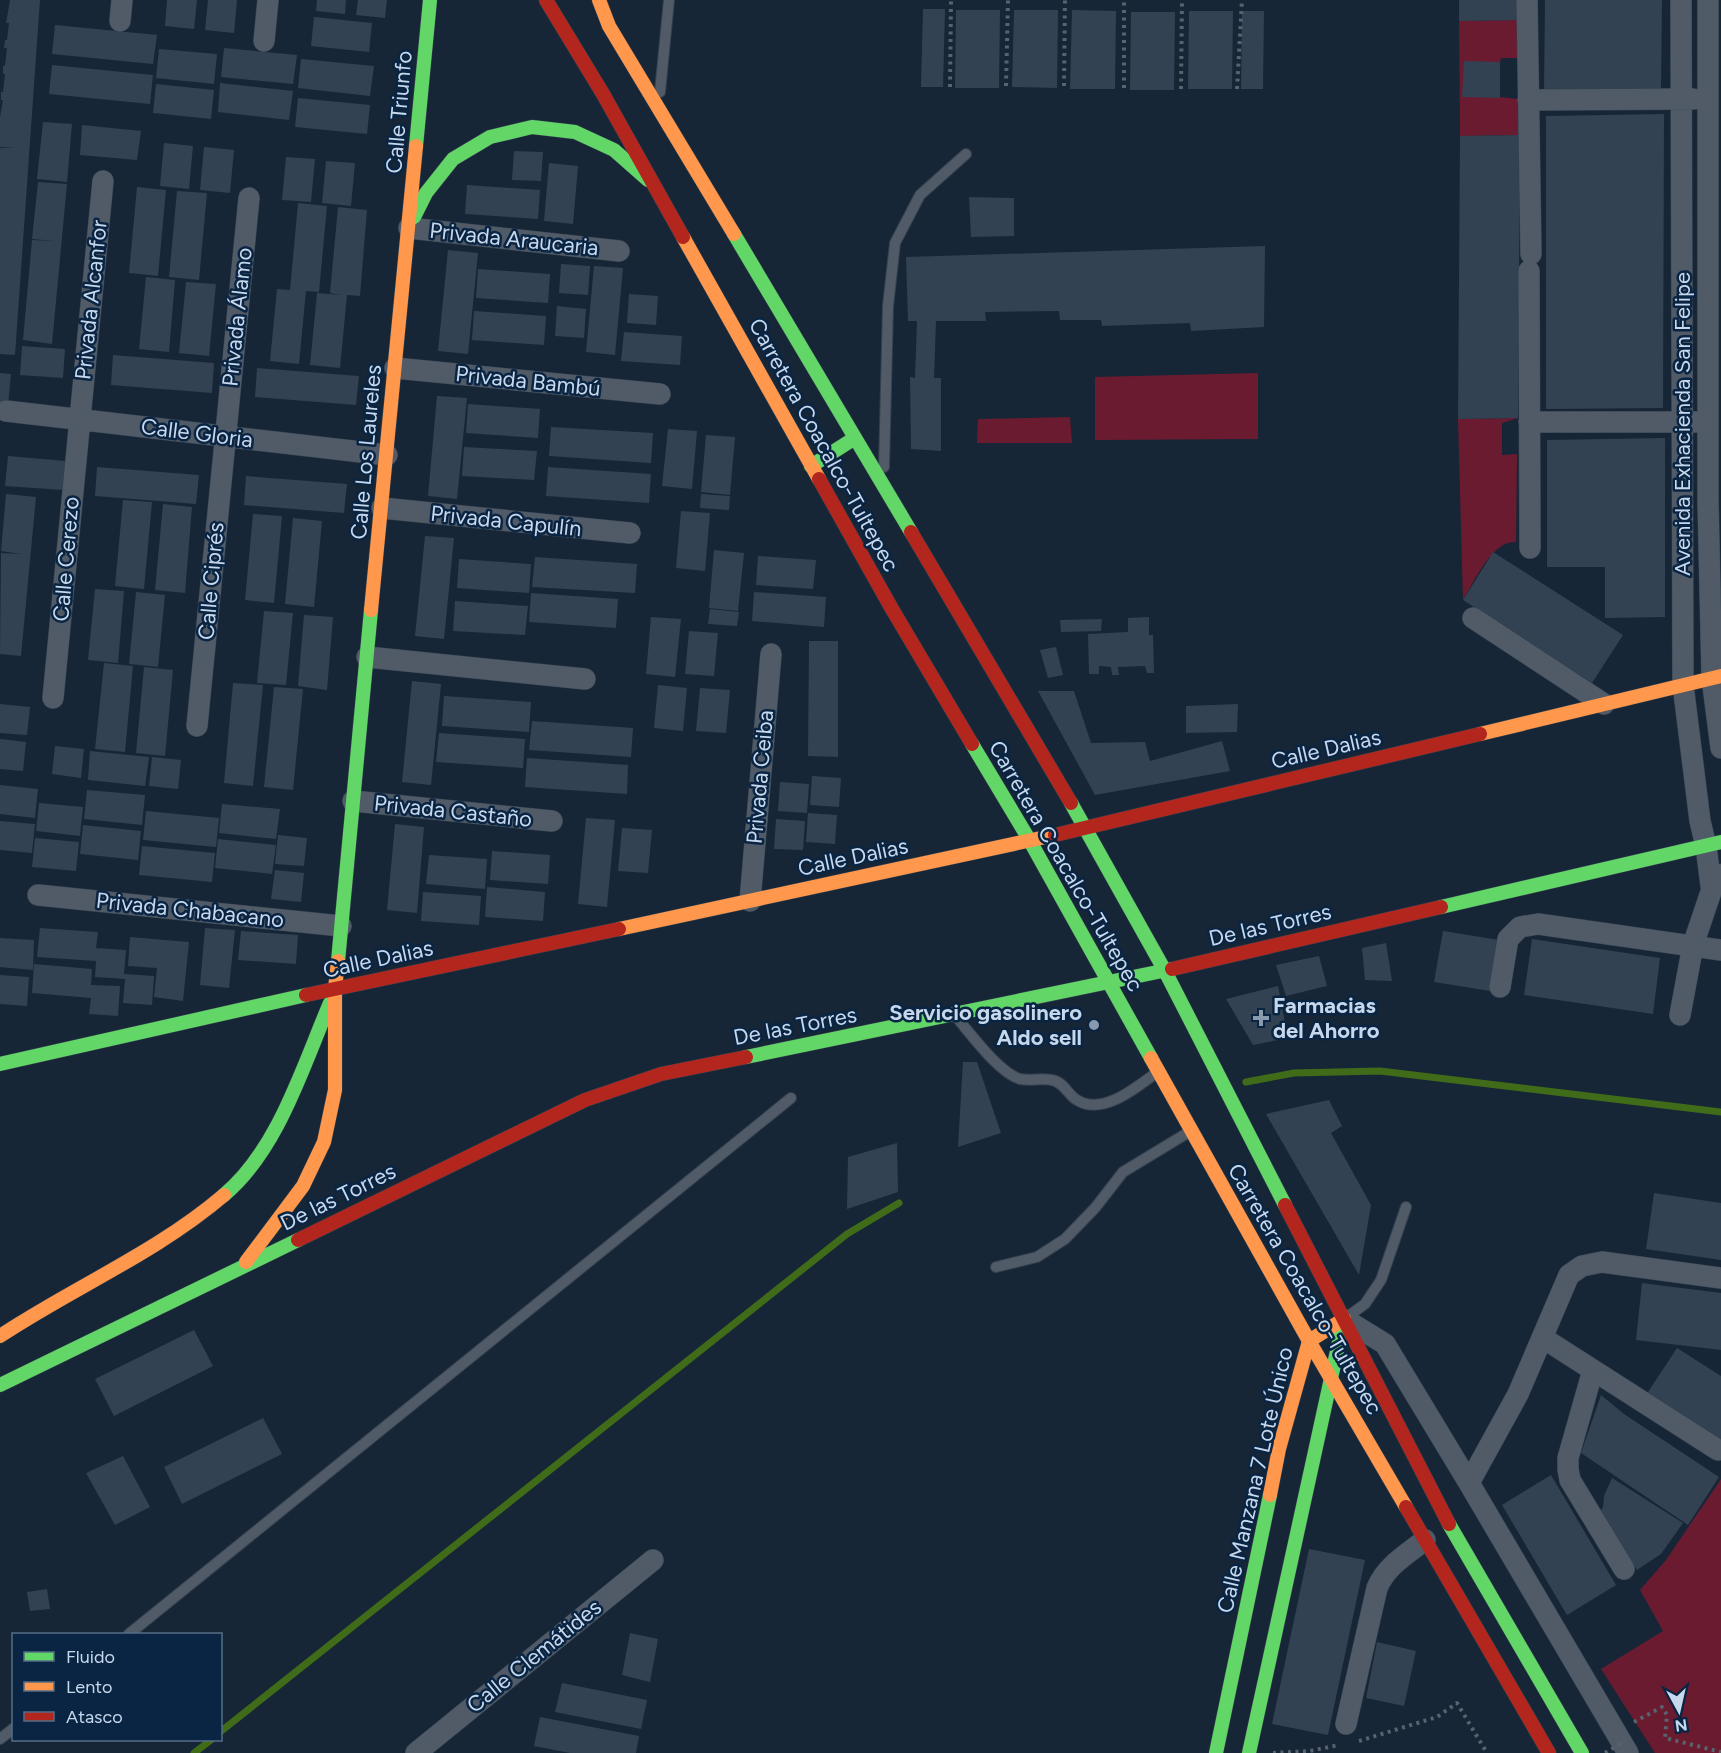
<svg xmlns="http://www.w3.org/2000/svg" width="1721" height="1753" viewBox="0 0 1721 1753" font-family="Figtree,sans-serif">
<rect width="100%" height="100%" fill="#162636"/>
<path fill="#6b1b30" d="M 1519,20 L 1525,58 L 1501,58 L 1500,62 L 1500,97 L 1517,99 L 1520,135 L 1460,136 L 1459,21 Z
M 1258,373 L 1258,439 L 1095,440 L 1095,377 Z
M 1070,417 L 1072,443 L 977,443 L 978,419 Z
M 1518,418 L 1502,423 L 1502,455 L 1517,454 L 1516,542 C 1492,540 1474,582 1463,600 L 1458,419 Z
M 1721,1479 L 1721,1753 L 1655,1753 L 1601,1669 L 1663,1631 L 1640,1590 L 1666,1560 Z"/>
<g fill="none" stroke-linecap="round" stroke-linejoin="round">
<path stroke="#406b19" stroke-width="7" d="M 1246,1082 L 1294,1073 L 1380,1071 L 1721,1112
M 220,1732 L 847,1234 L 899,1203
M 194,1753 L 211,1740"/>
</g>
<path fill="#324253" d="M 10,0 L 40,0 L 15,355 L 0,354 L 0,148 L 16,148 L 0,147 L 0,117 L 3,100 L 1,100 L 1,92 L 3,92 L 5,74 L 3,74 L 3,66 L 5,66 L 7,48 L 4,48 L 5,40 L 7,40 L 9,23 L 6,23 Z
M 167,0 L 197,0 L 194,29 L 165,26 Z
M 208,0 L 237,0 L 234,33 L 205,30 Z
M 317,0 L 346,0 L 345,14 L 316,11 Z
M 358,0 L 387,0 L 385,18 L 356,15 Z
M 1459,0 L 1519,0 L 1519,20 L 1459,21 Z
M 1545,0 L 1662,0 L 1661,90 L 1544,92 Z
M 923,9 L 945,9 L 943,87 L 921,87 Z
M 956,10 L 1000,10 L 999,88 L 955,88 Z
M 1014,10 L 1058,10 L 1057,88 L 1012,87 Z
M 1072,10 L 1116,11 L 1115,89 L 1070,89 Z
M 1189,11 L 1233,11 L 1232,89 L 1188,89 Z
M 1242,11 L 1264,11 L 1263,89 L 1241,89 Z
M 1131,12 L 1175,12 L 1174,90 L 1130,90 Z
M 314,17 L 372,23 L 369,52 L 311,46 Z
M 55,25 L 157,35 L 153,64 L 52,54 Z
M 224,48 L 297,55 L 293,84 L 221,77 Z
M 159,49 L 217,54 L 214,84 L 156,78 Z
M 301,59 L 374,66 L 370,96 L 298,88 Z
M 1464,61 L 1500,62 L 1500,98 L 1462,97 Z
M 52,65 L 153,75 L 150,104 L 49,94 Z
M 220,83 L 293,91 L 289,120 L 218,112 Z
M 156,84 L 214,90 L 211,119 L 153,113 Z
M 298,98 L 370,105 L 367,134 L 295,127 Z
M 1664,114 L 1663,408 L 1546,409 L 1546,116 Z
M 43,122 L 72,124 L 67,182 L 37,179 Z
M 82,125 L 141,131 L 137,160 L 80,155 Z
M 1520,135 L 1518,418 L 1458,419 L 1460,136 Z
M 164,143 L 193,146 L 189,189 L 160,186 Z
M 204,147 L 234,150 L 230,193 L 200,190 Z
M 514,151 L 543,152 L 541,181 L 512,180 Z
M 286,157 L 315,159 L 311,202 L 282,200 Z
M 326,161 L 355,163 L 351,206 L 322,203 Z
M 549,163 L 578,166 L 573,224 L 544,221 Z
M 38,182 L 67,184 L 52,344 L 23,340 L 32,240 L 55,241 L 32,239 Z
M 467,185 L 540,190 L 538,219 L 465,214 Z
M 137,187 L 166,190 L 158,276 L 129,273 Z
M 177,191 L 207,193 L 199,280 L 169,277 Z
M 969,197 L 1014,198 L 1014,236 L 971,237 Z
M 298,203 L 327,206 L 319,292 L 306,291 L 299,364 L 270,361 L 277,289 L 290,290 Z
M 338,207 L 367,210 L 360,296 L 347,295 L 340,368 L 310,365 L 317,293 L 342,295 L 330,293 Z
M 1265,246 L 1264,327 L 1191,331 L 1190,323 L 1102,326 L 1101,320 L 1060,320 L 1059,311 L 985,312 L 986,321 L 936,321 L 934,378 L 941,378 L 941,451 L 911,449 L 910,377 L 915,378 L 917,321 L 908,321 L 906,257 Z
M 448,250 L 478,253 L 468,354 L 438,351 Z
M 561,264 L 590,266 L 588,295 L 559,293 Z
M 594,266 L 623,268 L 615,355 L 586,352 Z
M 478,269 L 550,274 L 548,303 L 476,298 Z
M 146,277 L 175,280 L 169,352 L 139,349 Z
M 186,282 L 216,284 L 209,356 L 179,353 Z
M 629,294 L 658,296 L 656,325 L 627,323 Z
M 557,306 L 586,309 L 584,338 L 555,336 Z
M 474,311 L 546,316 L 544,345 L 472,340 Z
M 624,332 L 682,336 L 680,365 L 621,361 Z
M 22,346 L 65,349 L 63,378 L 20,375 Z
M 113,355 L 214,363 L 212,393 L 111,385 Z
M 257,368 L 359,376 L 356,405 L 255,397 Z
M 0,373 L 11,374 L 8,406 L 0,403 Z
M 437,396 L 467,398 L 457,499 L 428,496 Z
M 468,404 L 540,409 L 538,438 L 466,433 Z
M 551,427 L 653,433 L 651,463 L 549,456 Z
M 668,429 L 697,431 L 692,489 L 662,486 Z
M 706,435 L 735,437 L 730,495 L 701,492 Z
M 1665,438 L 1665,617 L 1605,618 L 1605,567 L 1547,567 L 1547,440 Z
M 464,447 L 537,451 L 534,480 L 462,476 Z
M 8,456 L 66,461 L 63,490 L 5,486 Z
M 97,467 L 199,475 L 196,504 L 95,496 Z
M 548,467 L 651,474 L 649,503 L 546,496 Z
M 246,476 L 347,484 L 344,513 L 244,505 Z
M 6,494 L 36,497 L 21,656 L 0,654 L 1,553 L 21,554 L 1,551 Z
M 701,494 L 730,496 L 729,510 L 700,508 Z
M 123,500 L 152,502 L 144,589 L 115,586 Z
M 163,504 L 192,507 L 185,593 L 155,590 Z
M 681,511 L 710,513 L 705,571 L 676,568 Z
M 253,514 L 282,516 L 274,603 L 245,600 Z
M 293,518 L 322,521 L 314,607 L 285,604 Z
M 425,536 L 454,538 L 444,639 L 415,636 Z
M 714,550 L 744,553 L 738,611 L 709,608 Z
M 1493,552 L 1623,635 L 1592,683 L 1463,600 Z
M 758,556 L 816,560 L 813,589 L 756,585 Z
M 535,557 L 637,564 L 635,593 L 532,587 Z
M 459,559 L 531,564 L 529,593 L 457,588 Z
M 95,589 L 124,591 L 118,663 L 88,660 Z
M 136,592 L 165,595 L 158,667 L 129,664 Z
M 754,592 L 826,597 L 824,627 L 752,621 Z
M 531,593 L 618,599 L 616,628 L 529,622 Z
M 455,601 L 528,606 L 525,635 L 453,631 Z
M 710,609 L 739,612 L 737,626 L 708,624 Z
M 264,611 L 293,613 L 286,685 L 257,683 Z
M 304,615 L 333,617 L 327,690 L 298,686 Z
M 651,617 L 681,619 L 675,677 L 646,674 Z
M 1149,617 L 1149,635 L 1153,635 L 1154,673 L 1147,673 L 1145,666 L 1118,667 L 1119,675 L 1112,675 L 1111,667 L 1099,666 L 1099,674 L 1089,674 L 1088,634 L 1128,632 L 1128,618 Z
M 1102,619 L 1101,631 L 1061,632 L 1060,620 Z
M 689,631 L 718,633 L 714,676 L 685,674 Z
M 809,641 L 838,641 L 838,757 L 808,756 Z
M 1056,647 L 1063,675 L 1048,678 L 1040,650 Z
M 104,663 L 133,666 L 125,752 L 95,749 Z
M 144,667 L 173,670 L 165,756 L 136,753 Z
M 412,681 L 441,684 L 431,785 L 402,782 Z
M 233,683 L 263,685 L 253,786 L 224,783 Z
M 658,685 L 687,688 L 683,731 L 654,728 Z
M 274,687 L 303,689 L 293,790 L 264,787 Z
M 700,688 L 730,690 L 726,733 L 696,731 Z
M 1038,691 L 1074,691 L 1091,743 L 1145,742 L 1150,761 L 1222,741 L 1230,771 L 1095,795 Z
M 444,696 L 531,702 L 529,732 L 442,726 Z
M 0,704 L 30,707 L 27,735 L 0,733 Z
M 1238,704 L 1237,732 L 1186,733 L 1186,706 Z
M 532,721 L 633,728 L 631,757 L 529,750 Z
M 439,733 L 525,739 L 523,768 L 436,762 Z
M 0,739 L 26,742 L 23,771 L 0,769 Z
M 55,746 L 84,749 L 81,778 L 52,774 Z
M 90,751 L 149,757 L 145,786 L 88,780 Z
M 152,757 L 181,760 L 178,789 L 149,786 Z
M 527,758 L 628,765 L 627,794 L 525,787 Z
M 812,776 L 841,778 L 839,807 L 810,805 Z
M 780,782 L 809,784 L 807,813 L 778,811 Z
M 0,785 L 38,789 L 35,818 L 0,814 Z
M 87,790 L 145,795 L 142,825 L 84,819 Z
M 39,803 L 83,807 L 80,836 L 36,831 Z
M 222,804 L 280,809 L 276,839 L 219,833 Z
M 146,811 L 219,818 L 216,847 L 143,840 Z
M 808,813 L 837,815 L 835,844 L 806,842 Z
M 586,818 L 615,820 L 607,907 L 578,904 Z
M 776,819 L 805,821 L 803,850 L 774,849 Z
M 0,821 L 35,824 L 32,853 L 0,850 Z
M 395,824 L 424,827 L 417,913 L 387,910 Z
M 83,825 L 141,831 L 138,860 L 80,854 Z
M 622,828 L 652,830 L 648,873 L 618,871 Z
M 278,835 L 307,838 L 304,866 L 275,864 Z
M 35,838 L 79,842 L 76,871 L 32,867 Z
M 218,839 L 276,845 L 272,874 L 215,868 Z
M 142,846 L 215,853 L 212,882 L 139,875 Z
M 492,851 L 550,855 L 548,884 L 490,880 Z
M 429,855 L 487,859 L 485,889 L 426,884 Z
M 275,870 L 304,873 L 301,902 L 271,899 Z
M 487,887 L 545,892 L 543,921 L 485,917 Z
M 423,892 L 481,896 L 479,925 L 421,921 Z
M 40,928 L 98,932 L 96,948 L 126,950 L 124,974 L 154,976 L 152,1005 L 123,1003 L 125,979 L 95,977 L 96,961 L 37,957 Z
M 205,928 L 235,930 L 229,988 L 200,985 Z
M 241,931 L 298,935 L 296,964 L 238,960 Z
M 1443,931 L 1499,940 L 1490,991 L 1434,982 Z
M 130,937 L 189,942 L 183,1001 L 154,997 L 157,968 L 128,966 Z
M 0,938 L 34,940 L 33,970 L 0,967 Z
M 1532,939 L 1660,958 L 1653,1014 L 1524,995 Z
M 1386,943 L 1392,981 L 1365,980 L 1362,948 Z
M 1319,956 L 1327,986 L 1286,996 L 1276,965 Z
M 34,964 L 92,969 L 91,985 L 120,986 L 118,1016 L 89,1014 L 91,998 L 32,993 Z
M 0,975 L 29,977 L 27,1006 L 0,1004 Z
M 1278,986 L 1288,1038 L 1253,1045 L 1226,999 Z
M 963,1062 L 977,1062 L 1001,1133 L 958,1147 Z
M 1329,1100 L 1342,1126 L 1331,1133 L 1371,1205 L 1359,1275 L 1266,1114 Z
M 897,1143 L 898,1192 L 847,1209 L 848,1157 Z
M 1654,1193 L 1721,1203 L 1721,1260 L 1646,1249 Z
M 1642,1283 L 1721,1293 L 1721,1350 L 1636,1340 Z
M 194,1330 L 213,1366 L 114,1416 L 95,1379 Z
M 1677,1348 L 1721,1376 L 1721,1445 L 1646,1395 Z
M 1601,1395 L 1624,1414 L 1719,1477 L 1688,1525 L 1581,1453 Z
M 263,1418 L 282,1454 L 182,1504 L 164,1467 Z
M 123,1456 L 150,1507 L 115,1525 L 86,1473 Z
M 1551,1475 L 1616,1585 L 1567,1615 L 1502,1505 Z
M 1612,1478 L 1683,1523 L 1661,1554 L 1637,1570 L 1619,1542 L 1598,1515 L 1603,1507 L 1604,1496 Z
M 1309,1549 L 1365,1560 L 1328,1735 L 1272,1724 Z
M 47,1589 L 50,1609 L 30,1611 L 27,1592 Z
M 630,1633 L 658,1639 L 650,1682 L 622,1675 Z
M 1377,1642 L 1416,1651 L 1404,1706 L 1366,1698 Z
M 562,1683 L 647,1700 L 641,1729 L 555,1712 Z
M 540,1717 L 639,1736 L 636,1753 L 570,1753 L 534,1746 Z"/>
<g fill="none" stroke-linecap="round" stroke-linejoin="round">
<g stroke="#35414f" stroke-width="12">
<path id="lane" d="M 660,92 L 669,0
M 884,467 L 888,306 L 895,243 L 920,195 L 966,154
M 957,1018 C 971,1034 999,1073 1020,1079 C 1030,1081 1042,1078 1052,1080 C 1064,1082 1068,1095 1077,1100 C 1102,1116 1136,1088 1156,1073
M 996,1267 L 1037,1257 L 1065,1239 L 1095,1208 L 1123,1172 L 1189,1132
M 1347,1317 L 1365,1304 L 1381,1280 L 1406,1207
M 129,1634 L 791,1098
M 0,1739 L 14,1728"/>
</g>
<g stroke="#35414f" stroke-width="22">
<path id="street" d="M 1527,0 L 1531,254
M 1681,0 L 1683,685 L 1700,821 L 1706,846 L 1711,886
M 1708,0 L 1708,501 L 1712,678 L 1721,748
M 120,21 L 122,0
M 264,41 L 268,0
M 1528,100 L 1693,99
M 409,228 L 619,251
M 1529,271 L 1530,548
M 395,368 L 660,394
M 6,411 L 387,455
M 1529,422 L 1696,422
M 382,508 L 630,533
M 1473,618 L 1604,704
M 367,657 L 585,679
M 53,698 L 103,181
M 197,726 L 249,198
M 353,801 L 552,821
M 38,895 L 341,926
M 750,901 L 771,654
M 1500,987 L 1508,939 L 1520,927 L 1538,924 L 1721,950
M 1680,1015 L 1693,945 L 1717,874
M 1346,1320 L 1385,1344 L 1469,1483 L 1628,1753
M 1543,1338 L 1718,1450
M 1593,1370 L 1568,1458 L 1568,1469 L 1570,1480 L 1624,1569
M 1469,1483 L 1518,1394 L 1569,1275 L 1582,1266 L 1602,1262 L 1721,1278
M 1346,1724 L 1377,1588 C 1386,1566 1407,1554 1425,1540
M 416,1753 L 653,1560"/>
</g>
<g stroke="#35414f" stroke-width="15">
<path id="fast" d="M 416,146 L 430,0
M 414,217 L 426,193 L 453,159 L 490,137 L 532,127 L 575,132 L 614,150 L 648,180
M 734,234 L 911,532
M 811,466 L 855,438
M 972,744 L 1030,841 L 1151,1058
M 1071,803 L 1165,971 L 1285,1205
M 1441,907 L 1721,842
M 338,961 L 371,610
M 746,1057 L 1172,969
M 0,1064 L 306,995
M 224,1195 C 278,1150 303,1066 330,1003
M 0,1385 L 298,1240
M 1449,1524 L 1582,1753
M 1216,1753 L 1270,1495
M 1249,1753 L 1344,1319"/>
</g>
<g stroke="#35414f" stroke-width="15">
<path id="slow" d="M 599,0 L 609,26 L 734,234
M 683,237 L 819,479
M 371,610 L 416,146
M 1480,734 L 1721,676
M 619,929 L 1055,835
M 1151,1058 L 1309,1341 L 1406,1507
M 246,1262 L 303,1186 L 324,1142 L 335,1090 L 335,989 L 338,961
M 0,1336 C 74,1287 156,1253 224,1195
M 1270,1495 L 1279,1449 L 1309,1341 L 1344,1319"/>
</g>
<g stroke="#35414f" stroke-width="15">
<path id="jam" d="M 546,0 L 603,94 L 683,237
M 819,479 L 892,609 L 972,744
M 911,532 L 1071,803
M 1055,835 L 1480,734
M 1172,969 L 1441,907
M 306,995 L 619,929
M 1285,1205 L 1449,1524
M 298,1240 L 585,1100 L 661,1074 L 746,1057
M 1406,1507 L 1549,1753"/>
</g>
<path stroke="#58636e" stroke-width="4" stroke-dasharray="3 4.5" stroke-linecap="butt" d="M 1006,86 L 1008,0
M 1064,86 L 1065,0
M 950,87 L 951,0
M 1124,88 L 1124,0
M 1181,89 L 1182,0
M 1237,89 L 1242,0
M 1634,1722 L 1662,1707 L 1667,1715 L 1665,1738 L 1721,1752
M 1359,1741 L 1437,1717 L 1457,1703 L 1487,1753
M 1273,1753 L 1310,1751 L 1339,1745"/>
<use href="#lane" stroke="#505b67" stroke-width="10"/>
<use href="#street" stroke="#505b67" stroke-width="21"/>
<use href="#fast" stroke="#63d668" stroke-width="14"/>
<use href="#slow" stroke="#ff974d" stroke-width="14"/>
<use href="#jam" stroke="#b3261e" stroke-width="14"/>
<path stroke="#58636e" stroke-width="4" stroke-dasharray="3 4.5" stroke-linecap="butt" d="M 1605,1753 L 1625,1741"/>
</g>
<g fill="#899aac" stroke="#092543" stroke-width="2">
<path d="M1258 1009h6v6h6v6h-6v6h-6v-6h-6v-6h6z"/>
<circle cx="1094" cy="1025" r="6"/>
</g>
<g text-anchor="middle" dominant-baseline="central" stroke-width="5" stroke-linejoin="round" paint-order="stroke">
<g font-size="22" fill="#c7d8ec" stroke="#092543">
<text transform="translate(399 112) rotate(-85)">Calle Triunfo</text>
<text transform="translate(514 239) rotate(6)">Privada Araucaria</text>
<text transform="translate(91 300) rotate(-84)">Privada Alcanfor</text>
<text transform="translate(237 317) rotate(-84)">Privada Álamo</text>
<text transform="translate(528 381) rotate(6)">Privada Bambú</text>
<text transform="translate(1682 424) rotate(-90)">Avenida Exhacienda San Felipe</text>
<text transform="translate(197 433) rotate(7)">Calle Gloria</text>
<text transform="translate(824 445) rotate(61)">Carretera Coacalco-Tultepec</text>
<text transform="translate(366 452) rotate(-85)">Calle Los Laureles</text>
<text transform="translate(506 521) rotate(6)">Privada Capulín</text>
<text transform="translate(66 559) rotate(-85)">Calle Cerezo</text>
<text transform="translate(211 581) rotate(-85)">Calle Ciprés</text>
<text transform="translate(1326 749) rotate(-13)">Calle Dalias</text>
<text transform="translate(760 777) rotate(-85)">Privada Ceiba</text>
<text transform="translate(453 811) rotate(6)">Privada Castaño</text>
<text transform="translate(853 857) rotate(-12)">Calle Dalias</text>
<text transform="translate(1066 866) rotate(60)">Carretera Coacalco-Tultepec</text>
<text transform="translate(190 910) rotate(6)">Privada Chabacano</text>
<text transform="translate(1270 925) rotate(-13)">De las Torres</text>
<text transform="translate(378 959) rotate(-12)">Calle Dalias</text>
<text transform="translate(795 1026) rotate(-11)">De las Torres</text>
<text transform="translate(338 1197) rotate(-26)">De las Torres</text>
<text transform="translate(1305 1289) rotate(60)">Carretera Coacalco-Tultepec</text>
<text transform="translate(1255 1480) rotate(-77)">Calle Manzana 7 Lote Único</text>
<text transform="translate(534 1656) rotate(-39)">Calle Clemátides</text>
</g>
<g font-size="22" font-weight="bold" fill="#c7d8ec" stroke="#092543" text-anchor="start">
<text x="1273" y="1005">Farmacias<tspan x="1273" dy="25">del Ahorro</tspan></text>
<text x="1082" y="1012" text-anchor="end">Servicio gasolinero<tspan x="1082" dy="25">Aldo sell</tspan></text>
</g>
</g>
<rect x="12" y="1633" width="210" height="108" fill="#092543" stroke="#556d87" stroke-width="1.5"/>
<rect x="24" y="1652" width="30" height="9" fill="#63d668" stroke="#556d87" stroke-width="1.5"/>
<text x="66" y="1663" font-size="18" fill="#c7d8ec">Fluido</text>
<rect x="24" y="1682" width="30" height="9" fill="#ff974d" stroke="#556d87" stroke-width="1.5"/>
<text x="66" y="1693" font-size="18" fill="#c7d8ec">Lento</text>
<rect x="24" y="1712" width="30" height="9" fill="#b3261e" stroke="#556d87" stroke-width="1.5"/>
<text x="66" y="1723" font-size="18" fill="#c7d8ec">Atasco</text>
<g transform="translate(1679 1711) rotate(172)" stroke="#092543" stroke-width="4.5" paint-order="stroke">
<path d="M0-4.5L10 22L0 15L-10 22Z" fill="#c7d8ec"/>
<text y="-9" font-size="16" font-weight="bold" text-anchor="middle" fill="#c7d8ec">N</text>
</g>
</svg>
